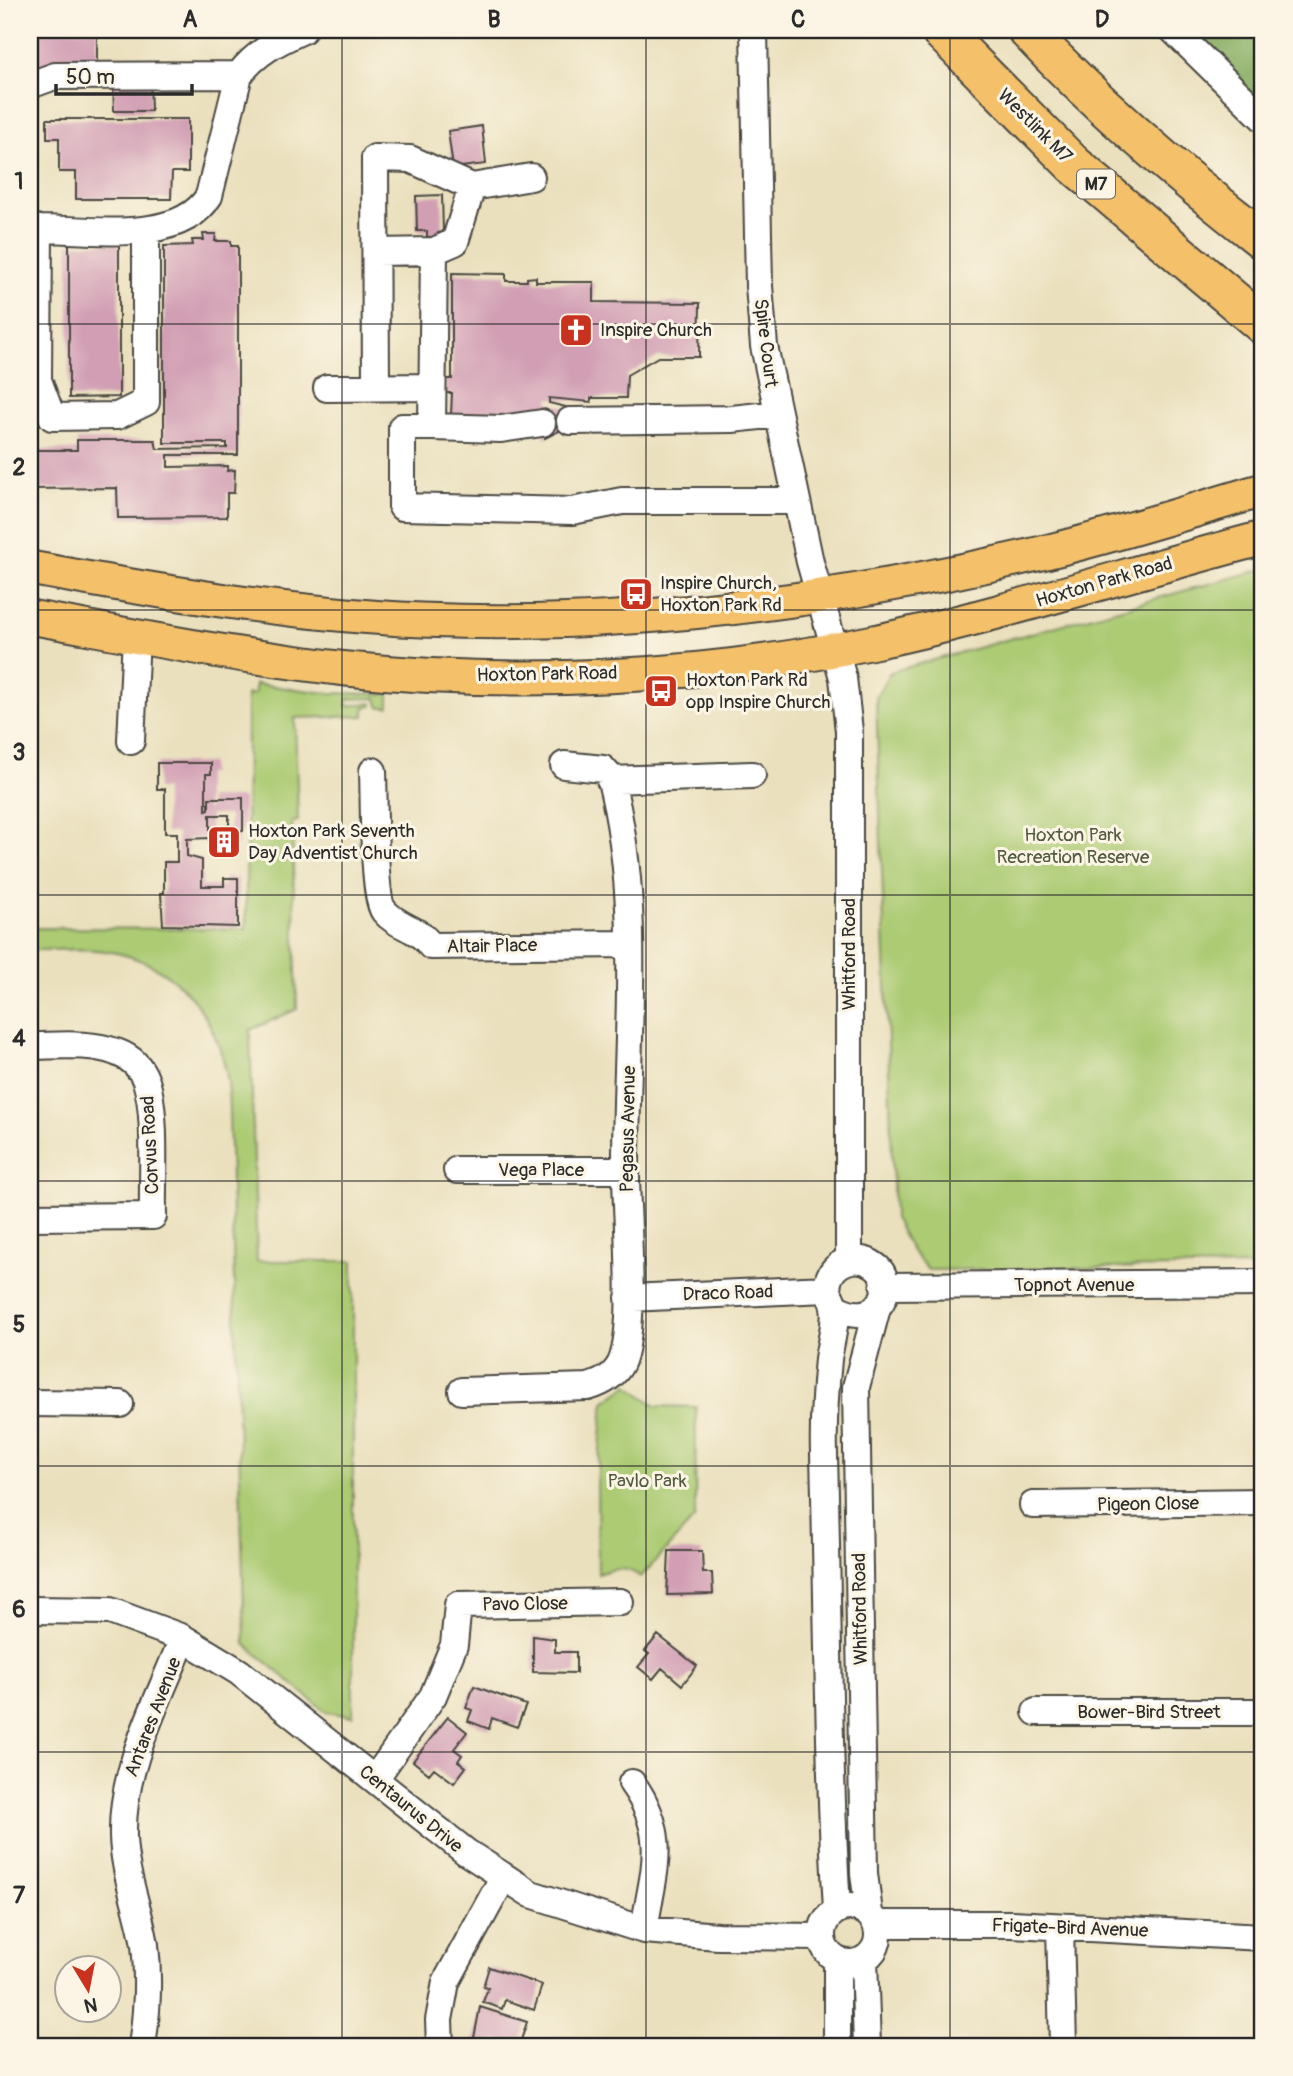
<svg xmlns="http://www.w3.org/2000/svg" width="1293" height="2076" viewBox="0 0 1293 2076" font-family="Pangolin,sans-serif">
<rect width="100%" height="100%" fill="#fcf5e5"/>
<filter id="ink" filterUnits="userSpaceOnUse"><feTurbulence type="fractalNoise" baseFrequency=".0143" numOctaves="2"/><feDisplacementMap in="SourceGraphic" scale="14" xChannelSelector="R" yChannelSelector="G"/><feConvolveMatrix kernelMatrix="1 2 1 2 8 2 1 2 1" color-interpolation-filters="sRGB"/></filter>
<filter id="wash" filterUnits="userSpaceOnUse"><feTurbulence type="fractalNoise" baseFrequency=".00686" numOctaves="4" result="noise"/><feDisplacementMap in="SourceGraphic" scale="28" xChannelSelector="R" yChannelSelector="G"/><feGaussianBlur stdDeviation="1.57" result="paint"/><feColorMatrix in="noise" values="0 0 0 0 0 0 0 0 0 0 0 0 0 0 0 0 0 1.4 0 .05"/><feComposite in="paint" operator="in"/></filter>
<g filter="url(#wash)">
<rect width="100%" height="100%" fill="#eae0bd"/>
<path fill="#accb73" stroke="#6c7b4f" stroke-width="2" d="M 1263,569 L 1263,1266 L 928,1270 L 911,1250 L 894,1218 L 876,697 L 890,672 Z
M 255,684 L 327,693 L 389,694 L 389,707 L 379,707 L 377,698 L 347,699 L 346,706 L 372,703 L 372,706 L 364,708 L 364,716 L 295,718 L 298,821 L 292,822 L 297,1009 L 250,1030 L 257,1261 L 353,1261 L 353,1716 L 326,1712 L 245,1644 L 228,1082 C 218,1021 184,970 121,954 C 92,947 59,950 30,950 L 30,928 L 246,929 L 247,694 L 255,694 Z
M 628,1385 L 656,1406 L 696,1407 L 695,1518 L 641,1577 C 626,1566 614,1568 598,1574 L 597,1484 L 604,1402 Z"/>
<path fill="#89af65" stroke="#5a6d48" stroke-width="2" d="M 1183,30 L 1263,30 L 1263,104 Z"/>
<g id="blocks">
<path fill="#d19eb4" fill-rule="evenodd" d="M 30,30 L 97,30 L 97,69 L 30,69 Z
M 150,79 L 151,111 L 114,111 L 113,80 Z
M 47,119 L 188,119 L 188,172 L 172,172 L 171,199 L 76,199 L 76,172 L 59,172 L 59,138 L 47,138 Z
M 482,126 L 486,164 L 453,168 L 448,131 Z
M 442,195 L 443,232 L 438,233 L 438,237 L 427,237 L 427,231 L 417,231 L 416,196 Z
M 203,234 L 216,234 L 215,241 L 231,241 L 231,246 L 238,246 L 238,455 L 168,455 L 168,467 L 228,466 L 227,471 L 235,470 L 234,493 L 227,493 L 227,517 L 118,518 L 117,488 L 30,489 L 30,450 L 77,450 L 77,440 L 155,440 L 157,449 L 227,448 L 227,443 L 164,443 L 164,246 L 193,245 L 192,240 L 204,240 Z
M 119,243 L 119,397 L 69,398 L 69,244 Z
M 452,273 L 506,274 L 506,281 L 527,281 L 527,278 L 536,277 L 536,282 L 594,282 L 594,302 L 700,303 L 699,357 L 658,357 L 627,375 L 626,398 L 591,398 L 591,402 L 549,398 L 549,403 L 574,409 L 563,429 L 545,438 L 539,412 L 535,415 L 451,415 L 452,393 L 445,393 L 445,379 L 452,379 Z
M 157,763 L 211,763 L 211,774 L 206,774 L 206,810 L 209,809 L 209,798 L 243,798 L 243,831 L 238,832 L 238,846 L 209,846 L 209,838 L 187,839 L 187,856 L 202,860 L 202,886 L 224,886 L 224,878 L 238,878 L 238,927 L 163,925 L 161,893 L 164,893 L 164,862 L 177,862 L 177,833 L 165,833 L 165,789 L 157,789 ZM 210,815 L 229,815 L 229,829 L 210,829 Z
M 669,1551 L 702,1551 L 703,1573 L 712,1573 L 713,1594 L 667,1595 Z
M 658,1635 L 697,1666 L 682,1685 L 662,1668 L 653,1679 L 638,1667 L 649,1654 L 645,1651 Z
M 533,1636 L 555,1639 L 555,1652 L 576,1652 L 576,1673 L 533,1672 Z
M 474,1686 L 526,1705 L 517,1727 L 492,1718 L 489,1729 L 468,1721 L 472,1710 L 466,1708 Z
M 448,1717 L 467,1732 L 454,1749 L 462,1755 L 458,1761 L 466,1767 L 454,1783 L 434,1768 L 429,1774 L 413,1761 Z
M 489,1967 L 542,1985 L 534,2010 L 505,2000 L 502,2009 L 483,2002 L 488,1988 L 483,1987 Z
M 480,2007 L 527,2022 L 519,2046 L 496,2039 L 493,2046 L 473,2043 Z"/>
</g>
</g>
<g filter="url(#ink)">
<use href="#blocks" fill-opacity="0" stroke="#484641" stroke-width="2"/>
<g fill="none" stroke-linecap="round" stroke-linejoin="round">
<g stroke="#484641" stroke-width="30">
<path id="minor" d="M 754,30 L 759,286 L 764,346 L 810,562 L 843,678 L 849,731 L 849,1260
M 1173,30 L 1263,118
M 30,85 L 55,76 L 239,75
M 472,187 L 455,242 L 434,251 L 432,427 L 501,429 L 542,423
M 30,226 L 39,229 C 88,229 180,245 209,196 L 239,75 C 256,52 277,42 303,30
M 39,229 L 38,380 L 52,417 L 117,416 L 146,402 L 146,230
M 377,252 L 434,251
M 376,387 L 375,158 L 410,159 L 472,187 L 531,177
M 327,388 L 432,387
M 570,421 L 732,419 L 777,414
M 432,427 L 402,427 L 402,507 L 572,511 L 622,501 L 796,501
M 131,741 L 136,636
M 373,771 C 374,795 373,898 384,911 C 398,928 417,926 431,946 L 629,944
M 610,780 L 752,775
M 30,1046 C 57,1046 90,1042 116,1052 C 130,1057 141,1067 146,1081 C 157,1115 152,1179 153,1216 L 30,1217
M 457,1170 L 626,1170
M 884,1286 L 1263,1283
M 629,1298 L 827,1289
M 835,1307 C 881,1333 899,1281 874,1265 C 857,1253 832,1262 828,1282 C 825,1292 833,1298 834,1307 C 837,1322 830,1344 828,1359 C 825,1391 823,1422 824,1454 C 828,1606 828,1758 837,1909
M 462,1391 L 588,1387 C 602,1383 614,1377 621,1363 C 637,1327 626,1217 626,1173 C 625,1042 644,906 610,777 L 603,769 L 564,765
M 30,1403 L 120,1404
M 1033,1505 L 1263,1502
M 30,1610 L 110,1611 L 183,1638 L 239,1672 L 466,1852 L 531,1894 L 644,1930 L 718,1936 L 821,1937
M 1036,1712 L 1263,1712
M 375,1779 L 433,1696 L 454,1645 L 458,1605 L 620,1602
M 632,1783 C 670,1836 653,1871 644,1930
M822 1935a28 28 0 1 1 56 0a28 28 0 1 1-56 0Z
M 869,1913 L 864,1873 L 856,1387 L 877,1308
M 877,1924 L 1012,1924 L 1263,1937
M 1060,1927 L 1063,2046
M 864,1959 L 867,2046
M 142,2046 C 147,2013 149,1979 145,1945 C 139,1908 124,1874 123,1836 C 121,1767 159,1700 183,1638
M 440,2046 L 439,2020 L 446,1982 L 503,1878
M 837,2046 L 837,1960"/>
</g>
<g stroke="#484641" stroke-width="37">
<path id="major" d="M 30,568 C 160,592 290,614 422,620 C 627,629 834,601 1033,555 C 1111,537 1187,512 1263,490
M 30,617 C 135,636 240,657 347,669 C 520,687 703,678 874,642 C 1005,614 1133,572 1263,538"/>
</g>
<g stroke="#484641" stroke-width="42">
<path id="highway" d="M 940,30 L 1073,164 L 1263,325
M 1027,30 C 1099,107 1180,176 1263,240"/>
</g>
<use href="#minor" stroke="#fff" stroke-width="26"/>
<use href="#major" stroke="#f4c16b" stroke-width="33"/>
<use href="#highway" stroke="#f4c16b" stroke-width="38"/>
</g>
</g>
<path fill="none" stroke="#2b2b2b" stroke-width="2" stroke-opacity="0.55" d="M 342,30 L 342,2046M 646,30 L 646,2046M 950,30 L 950,2046M 30,324 L 1263,324M 30,610 L 1263,610M 30,895 L 1263,895M 30,1181 L 1263,1181M 30,1466 L 1263,1466M 30,1752 L 1263,1752"/>
<defs>
<g id="church-square" transform="scale(1.75)"><rect x="-9" y="-9" width="18" height="18" rx="4" fill="#c8321e" stroke="#fcf5e5"/><path d="M-1.2-6h2.4v3.5h3.3v2.4h-3.3V6h-2.4V-.1h-3.3v-2.4h3.3Z" fill="#fff"/></g>
<g id="bus-square" transform="scale(1.75)"><rect x="-9" y="-9" width="18" height="18" rx="4" fill="#c8321e" stroke="#fcf5e5"/><path d="M-5-6H5V4H4V6H2V4H-2V6H-4V4H-5ZM-3.5-4V0h7V-4ZM-3.5 1.2v1.5H-2V1.2ZM2 1.2v1.5H3.5V1.2Z" fill="#fff"/></g>
<g id="building-square" transform="scale(1.75)"><rect x="-9" y="-9" width="18" height="18" rx="4" fill="#c8321e" stroke="#fcf5e5"/><path d="M-4-6H4V6H1V3H-1V6H-4ZM-2.5-4.3h1.7v1.8h-1.7ZM.8-4.3h1.7v1.8H.8ZM-2.5-1h1.7V.8h-1.7ZM.8-1h1.7V.8H.8Z" fill="#fff"/></g>
</defs>
<g fill-rule="evenodd">
<use href="#church-square" x="576" y="330"/>
<use href="#bus-square" x="636" y="594"/>
<use href="#bus-square" x="661" y="691"/>
<use href="#building-square" x="224" y="842"/>
</g>
<g text-anchor="middle" dominant-baseline="central" stroke-width="6" stroke-linejoin="round" paint-order="stroke">
<rect fill="#fcf5e5" stroke="#6a6863" stroke-width="2" x="1077" y="169.5" width="38" height="29" rx="5"/>
<g font-size="18" font-weight="bold" fill="#2b2b2b">
<text x="1096" y="184">M7</text>
</g>
<g font-size="19" fill="#2b2b2b" stroke="#fcf5e5">
<text transform="translate(1035 126) rotate(45)">Westlink M7</text>
<text transform="translate(766 343) rotate(83)">Spire Court</text>
<text transform="translate(1104 582) rotate(-16)">Hoxton Park Road</text>
<text transform="translate(547 674) rotate(-1)">Hoxton Park Road</text>
<text transform="translate(492 946) rotate(-1)">Altair Place</text>
<text transform="translate(849 954) rotate(-90)">Whitford Road</text>
<text transform="translate(628 1129) rotate(-89)">Pegasus Avenue</text>
<text transform="translate(150 1145) rotate(-93)">Corvus Road</text>
<text x="541" y="1170">Vega Place</text>
<text x="1074" y="1285">Topnot Avenue</text>
<text transform="translate(728 1293) rotate(-2)">Draco Road</text>
<text transform="translate(1148 1504) rotate(-1)">Pigeon Close</text>
<text transform="translate(525 1604) rotate(-1)">Pavo Close</text>
<text transform="translate(860 1609) rotate(-91)">Whitford Road</text>
<text x="1149" y="1712">Bower-Bird Street</text>
<text transform="translate(153 1717) rotate(-69)">Antares Avenue</text>
<text transform="translate(411 1809) rotate(39)">Centaurus Drive</text>
<text transform="translate(1070 1928) rotate(2)">Frigate-Bird Avenue</text>
</g>
<g font-size="19" fill="#2b2b2b" stroke="#fcf5e5" text-anchor="start">
<text x="600" y="330">Inspire Church</text>
<text x="660" y="583">Inspire Church,<tspan x="660" dy="22">Hoxton Park Rd</tspan></text>
<text x="686" y="680">Hoxton Park Rd<tspan x="686" dy="22">opp Inspire Church</tspan></text>
<text x="248" y="831">Hoxton Park Seventh<tspan x="248" dy="22">Day Adventist Church</tspan></text>
</g>
<g font-size="19" fill="#525b41" stroke="#fcf5e5">
<text x="1073" y="835">Hoxton Park<tspan x="1073" dy="22">Recreation Reserve</tspan></text>
<text x="647" y="1481">Pavlo Park</text>
</g>
</g>
<rect width="1293" height="2076" fill="none" stroke="#fcf5e5" stroke-width="77"/>
<g transform="translate(88 1989) rotate(170)"><circle r="33" fill="#fcf5e5" stroke="#a8a49b" stroke-width="2"/>
<path d="M0-5L12 26L0 18L-12 26Z" fill="#c8321e"/>
<text y="-10" font-size="19" font-weight="bold" text-anchor="middle" fill="#2b2b2b">N</text>
</g>
<path d="M56 84v10h136v-10" fill="none" stroke="#2b2b2b" stroke-width="3.5"/>
<text x="66" y="84" font-size="21" fill="#2b2b2b" stroke="#fcf5e5" stroke-width="5" paint-order="stroke">50 m</text>
<rect x="38" y="38" width="1216" height="2000" fill="none" stroke="#2b2b2b" stroke-width="2.5"/>
<g font-size="23" text-anchor="middle" font-weight="bold" fill="#2b2b2b">
<text x="190" y="27">A</text>
<text x="494" y="27">B</text>
<text x="798" y="27">C</text>
<text x="1102" y="27">D</text>
<text x="19" y="189">1</text>
<text x="19" y="475">2</text>
<text x="19" y="760">3</text>
<text x="19" y="1046">4</text>
<text x="19" y="1332">5</text>
<text x="19" y="1617">6</text>
<text x="19" y="1903">7</text>
</g>
</svg>
